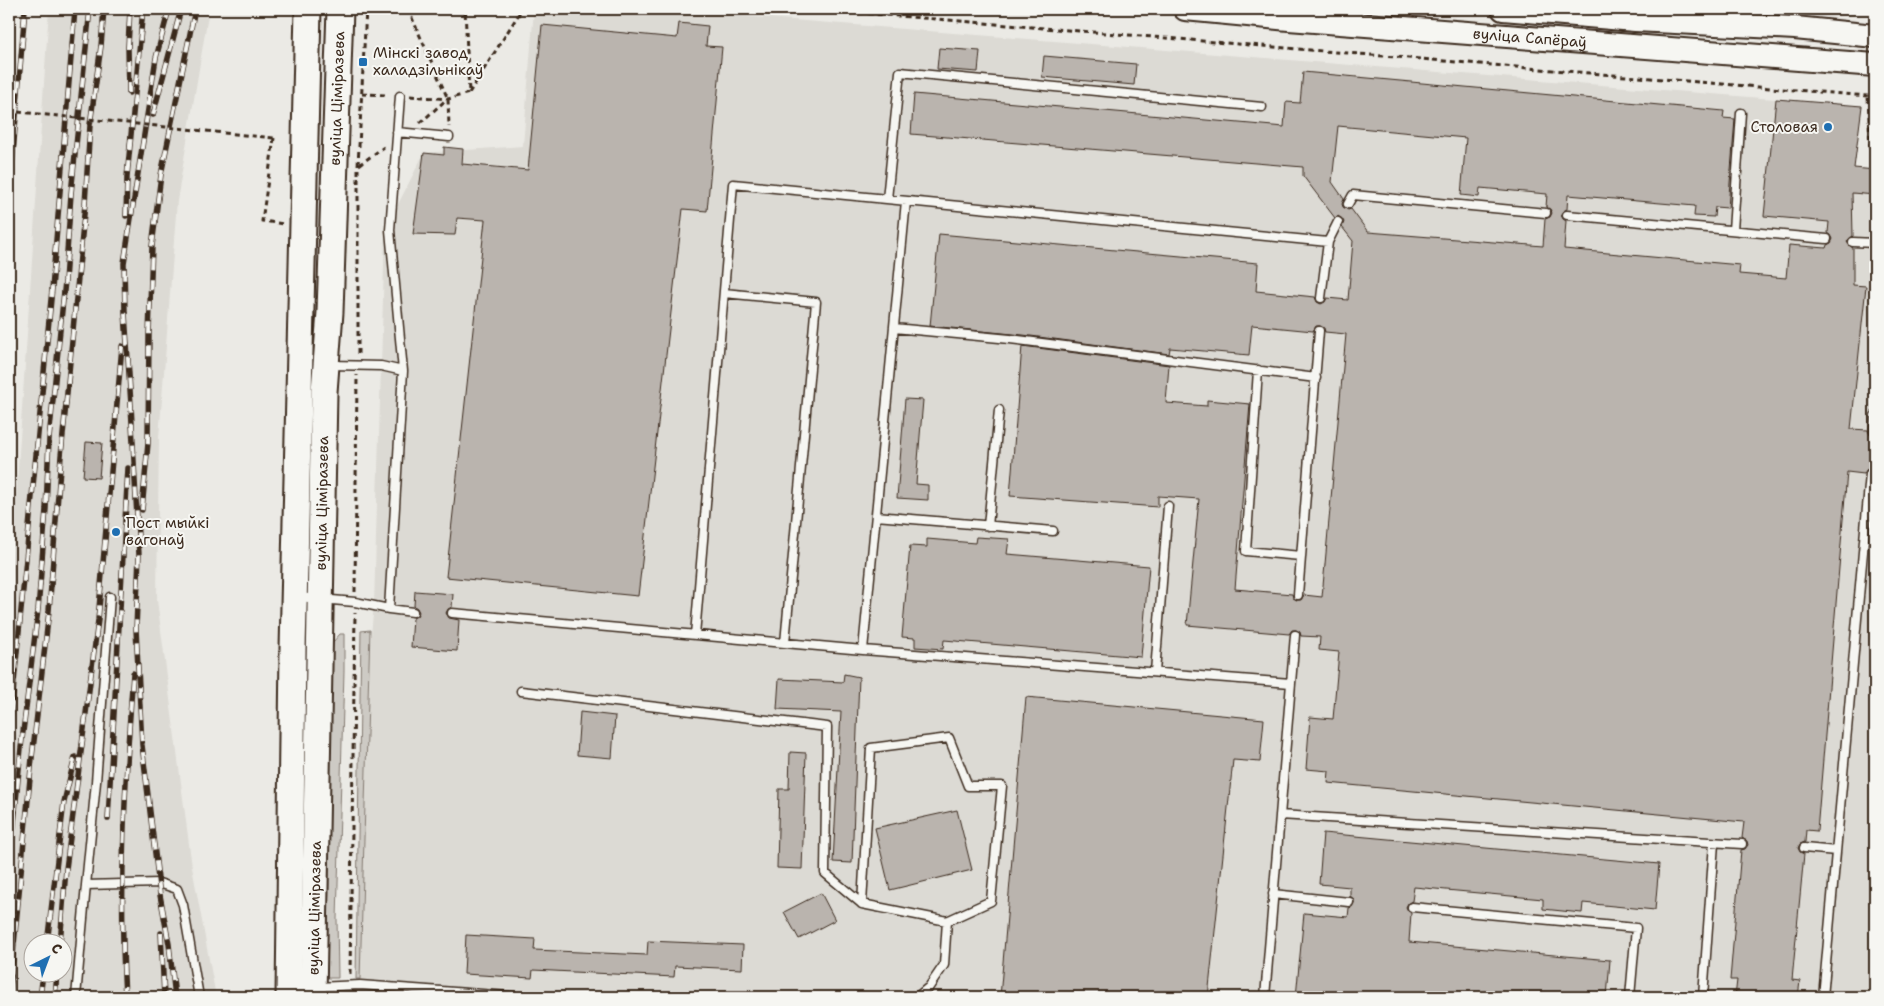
<svg xmlns="http://www.w3.org/2000/svg" width="1884" height="1006" viewBox="0 0 1884 1006" font-family="'Shantell Sans',sans-serif">
<rect width="100%" height="100%" fill="#ebeae5"/>
<filter id="ink" filterUnits="userSpaceOnUse"><feTurbulence type="fractalNoise" baseFrequency=".02" numOctaves="2"/><feDisplacementMap in="SourceGraphic" scale="10" xChannelSelector="R" yChannelSelector="G"/><feConvolveMatrix kernelMatrix="1 2 1 2 8 2 1 2 1" color-interpolation-filters="sRGB"/></filter>
<g filter="url(#ink)">
<path fill="#dcdad4" fill-rule="evenodd" d="M 49,9 L 209,9 L 177,201 L 159,438 L 157,600 L 192,867 L 216,997 L 9,997 L 9,601 ZM 32,944 L 62,944 L 62,974 L 32,974 Z
M 534,9 L 655,9 L 1862,106 L 1854,168 L 1875,170 L 1875,997 L 359,997 L 369,654 L 374,605 L 385,230 L 424,153 L 523,146 Z"/>
<path fill="#cdcac4" stroke="#847a71" d="M 370,630 L 360,979 L 356,979 L 361,631 Z
M 340,634 L 344,634 L 344,671 L 337,919 L 338,978 L 326,978 L 329,884 L 331,668 L 333,642 Z"/>
<path fill="#bab4ae" stroke="#3b2a1e" fill-rule="evenodd" d="M 679,23 L 708,26 L 706,46 L 722,47 L 707,211 L 683,209 L 638,596 L 446,577 L 485,220 L 457,218 L 455,235 L 413,234 L 424,153 L 444,155 L 444,147 L 463,149 L 462,164 L 528,170 L 542,25 L 677,38 Z
M 939,48 L 980,51 L 978,72 L 937,69 Z
M 1044,56 L 1136,64 L 1134,85 L 1042,77 Z
M 1303,72 L 1724,111 L 1723,118 L 1735,119 L 1728,208 L 1715,207 L 1714,217 L 1694,216 L 1695,206 L 1568,195 L 1567,209 L 1563,211 L 1561,215 L 1563,219 L 1566,221 L 1564,249 L 1740,265 L 1739,274 L 1786,278 L 1789,245 L 1826,248 L 1827,245 L 1831,243 L 1833,239 L 1831,235 L 1828,233 L 1829,222 L 1764,216 L 1776,99 L 1862,106 L 1854,168 L 1875,170 L 1875,195 L 1852,193 L 1853,236 L 1849,239 L 1847,242 L 1850,246 L 1853,248 L 1853,285 L 1866,286 L 1851,429 L 1868,430 L 1870,435 L 1875,436 L 1875,472 L 1870,468 L 1866,470 L 1864,474 L 1847,472 L 1817,831 L 1806,830 L 1805,842 L 1800,844 L 1798,848 L 1800,852 L 1804,854 L 1792,980 L 1800,981 L 1798,997 L 1735,997 L 1737,980 L 1730,980 L 1741,850 L 1745,849 L 1748,845 L 1747,841 L 1742,838 L 1744,822 L 1328,783 L 1329,771 L 1306,769 L 1310,717 L 1333,719 L 1339,652 L 1319,650 L 1320,637 L 1301,636 L 1300,632 L 1296,630 L 1292,630 L 1289,634 L 1187,625 L 1199,499 L 1158,496 L 1158,507 L 1010,496 L 1022,346 L 1169,365 L 1166,403 L 1207,406 L 1207,400 L 1250,404 L 1235,589 L 1292,594 L 1293,598 L 1297,600 L 1301,600 L 1304,595 L 1322,597 L 1346,334 L 1325,332 L 1324,328 L 1320,326 L 1316,326 L 1313,331 L 1252,325 L 1249,355 L 1170,348 L 1169,354 L 1023,335 L 930,326 L 939,234 L 1258,263 L 1256,291 L 1315,297 L 1317,302 L 1321,304 L 1325,302 L 1327,298 L 1348,300 L 1353,241 L 1342,227 L 1344,222 L 1342,219 L 1338,216 L 1335,218 L 1303,176 L 1303,167 L 911,134 L 914,94 L 1284,127 L 1286,102 L 1300,103 ZM 1338,126 L 1466,138 L 1461,195 L 1479,197 L 1480,188 L 1547,194 L 1546,207 L 1550,209 L 1552,213 L 1550,217 L 1545,219 L 1543,246 L 1368,232 L 1351,209 L 1348,210 L 1343,207 L 1342,204 L 1344,199 L 1332,182 Z
M 905,399 L 923,400 L 916,484 L 928,485 L 928,500 L 897,498 Z
M 86,442 L 102,443 L 99,478 L 83,477 Z
M 976,537 L 1009,539 L 1007,554 L 1149,566 L 1141,657 L 944,640 L 943,649 L 915,647 L 915,638 L 902,637 L 910,546 L 927,547 L 927,539 L 975,543 Z
M 415,591 L 453,594 L 452,607 L 448,609 L 446,613 L 449,618 L 459,620 L 457,651 L 411,647 L 413,618 L 417,616 L 419,612 L 417,608 L 414,606 Z
M 844,674 L 859,677 L 852,863 L 833,862 L 841,712 L 777,709 L 779,679 L 843,682 Z
M 1026,697 L 1264,719 L 1260,762 L 1233,760 L 1208,997 L 1000,997 Z
M 580,712 L 615,716 L 612,758 L 577,755 Z
M 790,752 L 806,753 L 802,869 L 777,868 L 779,789 L 789,789 Z
M 957,810 L 972,870 L 890,890 L 875,828 Z
M 1323,833 L 1659,864 L 1655,910 L 1583,903 L 1582,913 L 1543,909 L 1543,899 L 1414,887 L 1412,901 L 1408,903 L 1406,907 L 1408,911 L 1411,913 L 1409,942 L 1610,960 L 1607,997 L 1296,997 L 1304,913 L 1348,917 L 1349,908 L 1352,907 L 1354,903 L 1354,899 L 1350,896 L 1350,887 L 1319,884 Z
M 821,893 L 835,920 L 799,939 L 784,912 Z
M 466,935 L 535,939 L 534,950 L 647,955 L 648,941 L 743,945 L 742,969 L 675,966 L 674,977 L 533,970 L 532,978 L 464,974 Z"/>
<g fill="none" stroke-linecap="round" stroke-linejoin="round">
<g stroke="#3b2a1e" stroke-width="11">
<path id="lane" d="M 400,96 L 390,230 L 403,371
M 397,132 L 449,137
M 887,199 L 900,72 L 1262,107
M 1348,204 L 1353,195 L 1546,213
M 1567,215 L 1827,239
M 1733,230 L 1741,113
M 1853,242 L 1875,243
M 724,293 L 816,302 L 785,643
M 1321,298 L 1328,242 L 1338,222
M 894,328 L 1010,339 L 1316,378
M 330,365 L 381,366 L 403,371 L 389,609
M 1258,370 L 1246,551 L 1301,556
M 1874,431 L 1875,416
M 876,516 L 1053,531
M 988,526 L 999,410
M 1298,595 L 1319,331
M 297,597 L 355,602 L 389,609 L 413,612
M 452,613 L 863,650 L 1291,683
M 695,635 L 733,184 L 1328,242
M 863,650 L 906,201
M 1155,672 L 1168,506
M 521,691 L 827,727 L 825,873 L 862,904
M 949,738 L 968,786 L 1002,786 L 991,901 L 947,921 L 862,904 L 871,748 Z
M 1280,815 L 1742,844
M 1804,848 L 1836,851
M 86,885 L 96,782 L 110,597
M 1273,894 L 1349,902
M 1412,907 L 1636,928 L 1630,997
M 317,987 L 360,985 L 522,997
M 76,997 L 86,885 L 159,883 L 177,889 L 183,905 L 199,997
M 917,997 L 929,987 L 944,965 L 947,921
M 1265,997 L 1295,635
M 1703,997 L 1714,843
M 1823,997 L 1870,474"/>
</g>
<g stroke="#3b2a1e" stroke-width="26">
<g id="secondary">
<path id="s1" d="M 1185,9 L 1289,19 L 1875,65"/>
<path d="M 1503,9 L 1635,20 L 1795,28 L 1875,36"/>
</g>
</g>
<g stroke="#3b2a1e" stroke-width="29">
<g id="primary">
<path d="M 289,997 L 293,649 L 308,9"/>
<path id="s2" d="M 313,997 L 324,392 L 330,312 L 340,9"/>
</g>
</g>
<path stroke="#3b2a1e" stroke-width="3" stroke-dasharray="5 4" stroke-linecap="butt" d="M 408,9 L 448,99 L 449,127
M 814,9 L 1868,96 L 1875,103
M 1824,9 L 1852,12
M 469,93 L 522,9
M 362,94 L 388,95
M 410,96 L 448,99 L 469,93 L 465,9
M 1875,96 L 1868,96 L 1871,162 L 1875,162
M 420,123 L 447,99
M 274,138 L 262,221 L 284,224
M 359,165 L 384,147
M 358,354 L 358,166 L 366,9
M 355,592 L 357,375
M 350,974 L 355,613"/>
<use href="#lane" stroke="#f6f6f2" stroke-width="8"/>
<use href="#secondary" stroke="#f6f6f2" stroke-width="22"/>
<use href="#primary" stroke="#f6f6f2" stroke-width="25"/>
<g stroke="#3b2a1e" stroke-width="5.5">
<path id="rail" d="M 169,9 L 156,58 L 124,263 L 125,313 L 131,405 L 139,555 L 136,629 L 142,745 L 160,895 L 169,944 L 175,997
M 129,93 L 128,47 L 130,9
M 153,115 L 181,9
M 9,201 L 25,9
M 126,216 L 127,177 L 143,9
M 142,510 L 148,443 L 149,335 L 152,246 L 161,175 L 195,9
M 9,735 L 52,289 L 75,9
M 108,819 L 128,468
M 9,876 L 21,748 L 38,610 L 46,509 L 49,439 L 65,281 L 71,194 L 90,9
M 161,933 L 164,997
M 47,944 L 64,802 L 75,757
M 60,944 L 66,869 L 98,620 L 122,346
M 9,997 L 32,758 L 49,611 L 61,456 L 85,204 L 90,125 L 101,46 L 104,9
M 40,997 L 43,974
M 55,997 L 57,974
M 125,997 C 119,889 125,781 133,673"/>
</g>
<use href="#rail" stroke="#f6f6f2" stroke-width="4" stroke-dasharray="11" stroke-linecap="butt"/>
<path stroke="#3b2a1e" stroke-width="3" stroke-dasharray="5 4" stroke-linecap="butt" d="M 9,111 L 274,138"/>
</g>
</g>
<g fill="#1f6fb2" stroke="#f6f6f2" stroke-width="2">
<rect x="358" y="57" width="10" height="10" rx="2.5"/>
<circle cx="1828" cy="127" r="5"/>
<circle cx="116" cy="532" r="5"/>
</g>
<g text-anchor="middle" dominant-baseline="central" stroke-width="4" stroke-linejoin="round" paint-order="stroke">
<g font-size="15" fill="#3b2a1e" stroke="#f6f6f2">
<text stroke="none"><textPath href="#s1" startOffset="346">вуліца Сапёраў</textPath></text>
<text stroke="none"><textPath href="#s2" startOffset="899">вуліца Ціміразева</textPath></text>
<text stroke="none"><textPath href="#s2" startOffset="494">вуліца Ціміразева</textPath></text>
<text stroke="none"><textPath href="#s2" startOffset="89">вуліца Ціміразева</textPath></text>
</g>
<g font-size="15" fill="#3b2a1e" stroke="#f6f6f2" text-anchor="start">
<text x="373" y="53">Мінскі завод<tspan x="373" dy="17">халадзільнікаў</tspan></text>
<text x="1818" y="127" text-anchor="end">Столовая</text>
<text x="126" y="523">Пост мыйкі<tspan x="126" dy="17">вагонаў</tspan></text>
</g>
</g>
<rect width="1884" height="1006" fill="none" stroke="#f6f6f2" stroke-width="30"/>
<rect x="15" y="15" width="1854" height="976" fill="none" stroke="#3b2a1e" stroke-width="2" filter="url(#ink)"/>
<g transform="translate(48 958) rotate(42)"><circle r="24" fill="#f6f6f2" stroke="#aba49d"/>
<path d="M0-4L9 19L0 12L-9 19Z" fill="#1f6fb2"/>
<text y="-8" font-size="14" font-weight="bold" text-anchor="middle" fill="#3b2a1e">С</text>
</g>
</svg>
